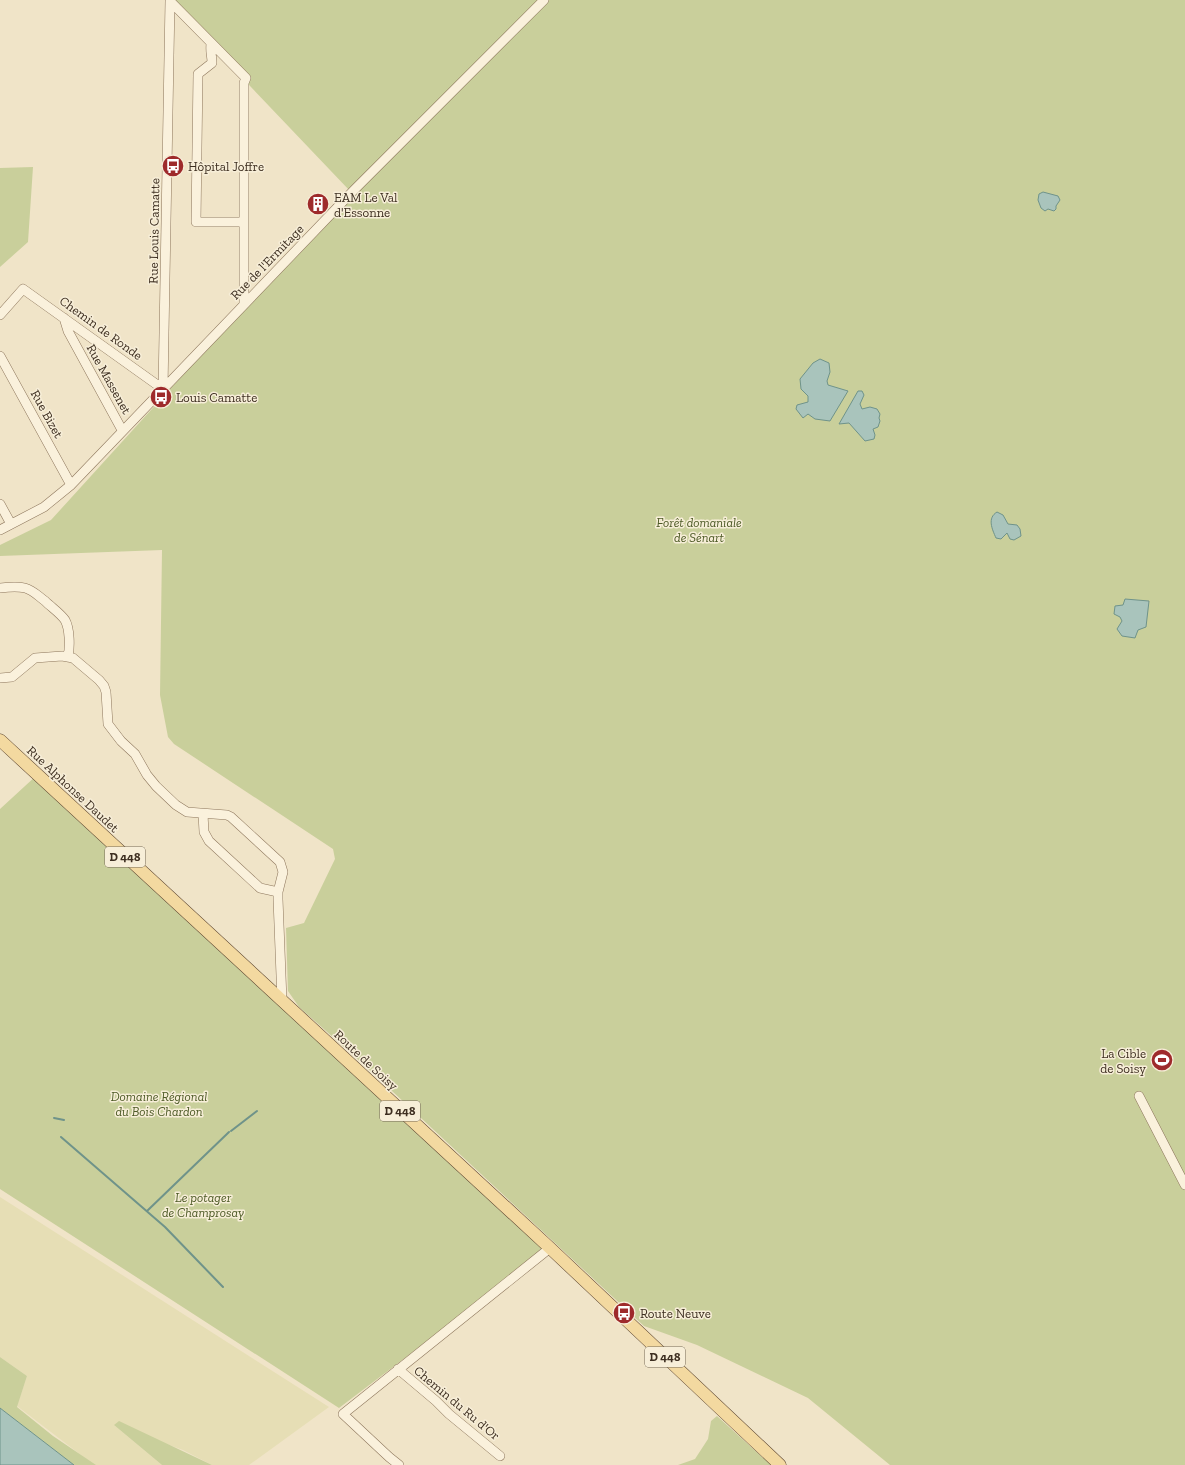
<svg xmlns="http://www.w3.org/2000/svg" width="1185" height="1465" viewBox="0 0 1185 1465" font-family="'Zilla Slab',serif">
<rect width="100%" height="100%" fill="#f0e4c8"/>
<path fill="#e6deb5" d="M 0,1197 L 329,1407 L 249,1465 L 212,1465 L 183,1450 L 114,1425 L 162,1465 L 94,1465 L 17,1406 L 27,1376 L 0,1357 Z"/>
<path fill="#c9cf9b" d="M 168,0 L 1185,0 L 1185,1465 L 890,1465 L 808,1398 L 697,1345 L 644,1326 L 362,1063 L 299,1007 L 288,991 L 286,928 L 304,923 L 335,859 L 333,849 L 174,744 L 168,737 L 160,695 L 162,550 L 0,556 L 0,545 L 51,520 L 350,191 Z
M 33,167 L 28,242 L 0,267 L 0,168 Z
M 37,775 L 550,1248 L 339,1408 L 0,1189 L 0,809 Z
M 0,1357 L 27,1376 L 17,1407 L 53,1436 L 96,1465 L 74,1465 L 0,1408 Z
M 717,1416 L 771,1465 L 678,1465 L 695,1459 L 708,1439 L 711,1421 Z
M 119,1421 L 212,1465 L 162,1465 L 114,1425 Z"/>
<path fill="#a9c4bc" stroke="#6f938a" d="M 1043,192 L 1058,196 L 1060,200 L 1056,206 L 1056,209 L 1054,211 L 1048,209 L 1045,211 L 1041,208 L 1038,200 L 1039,194 Z
M 820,359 L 829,363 L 830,372 L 827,381 L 828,385 L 848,391 L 830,421 L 815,419 L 808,414 L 803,418 L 796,409 L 797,405 L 808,402 L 808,396 L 801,389 L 800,379 L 813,363 Z
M 858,391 L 862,391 L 864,395 L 860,404 L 862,409 L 870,407 L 877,409 L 880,414 L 879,418 L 880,421 L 878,427 L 873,429 L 875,435 L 874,439 L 865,441 L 849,423 L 839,424 Z
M 997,512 L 1003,515 L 1008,524 L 1017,525 L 1020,529 L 1021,536 L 1014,540 L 1010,539 L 1007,533 L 1001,539 L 996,538 C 992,529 987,518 997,512 Z
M 1125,599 L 1149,601 L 1146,627 L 1138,630 L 1135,638 L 1122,636 L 1117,629 L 1122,621 L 1120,617 L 1114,614 L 1115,606 L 1123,605 Z
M 0,1408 L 74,1465 L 0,1465 Z"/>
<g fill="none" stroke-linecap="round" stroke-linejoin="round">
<path stroke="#6f938a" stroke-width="2" d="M 54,1118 L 64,1120
M 231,1131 L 257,1111
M 61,1137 L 165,1227 L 223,1287
M 147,1211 L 229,1132"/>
<g stroke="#8d765c" stroke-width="10">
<path id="minor" d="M 170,1 L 246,78 L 244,83 L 244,304
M 211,44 C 210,53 212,55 212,63 L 198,74 L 196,222 L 244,222
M 0,315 L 23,289 L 163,389
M 64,318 L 68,331 L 122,430
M 0,356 L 71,485
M 163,389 L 170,1
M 0,504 L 11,524
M 0,530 L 44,507 L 71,485 L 354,190 L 544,0
M 0,588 C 8,587 17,586 25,588 C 33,590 38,596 45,601 C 51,607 60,613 65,620 C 70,629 70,647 68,657
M 0,678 L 12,677 L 35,658 L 62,656 L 73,658 L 99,680 L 104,686 L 106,692 L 108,724 L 121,741 L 135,754 L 147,775 L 156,786 L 176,805 L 187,812 L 227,815 L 231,817 L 280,862 L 283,872 L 278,892 L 278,899 L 282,1001
M 203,814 L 204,832 L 209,841 L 260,888 L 278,892
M 1139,1096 L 1185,1185
M 398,1369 L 436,1401 L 449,1414 L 500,1456
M 399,1465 L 389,1457 L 343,1414 L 550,1248"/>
</g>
<g stroke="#5b4430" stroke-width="13">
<path id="major" d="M 0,740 L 550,1248 L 780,1465"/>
</g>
<use href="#minor" stroke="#faf1dc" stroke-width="9"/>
<use href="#major" stroke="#f3d9a0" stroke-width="12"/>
</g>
<defs>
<g id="bus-disc" transform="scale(1.15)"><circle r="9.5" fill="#9e2a2b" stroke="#f7eed8"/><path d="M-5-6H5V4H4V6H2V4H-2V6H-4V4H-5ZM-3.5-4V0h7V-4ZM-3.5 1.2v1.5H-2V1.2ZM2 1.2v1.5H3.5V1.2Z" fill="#fff"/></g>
<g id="building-disc" transform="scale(1.15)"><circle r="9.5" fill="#9e2a2b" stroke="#f7eed8"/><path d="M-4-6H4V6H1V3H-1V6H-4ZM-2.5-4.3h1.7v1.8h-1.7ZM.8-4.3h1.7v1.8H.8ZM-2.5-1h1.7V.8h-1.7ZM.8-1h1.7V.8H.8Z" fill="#fff"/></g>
<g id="stadium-disc" transform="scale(1.15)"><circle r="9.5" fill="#9e2a2b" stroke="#f7eed8"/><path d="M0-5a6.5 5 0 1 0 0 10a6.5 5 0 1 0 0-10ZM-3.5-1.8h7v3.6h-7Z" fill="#fff"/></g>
</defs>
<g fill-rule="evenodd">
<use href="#bus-disc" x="173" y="166"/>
<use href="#building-disc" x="318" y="204"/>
<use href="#bus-disc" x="161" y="397"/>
<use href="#stadium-disc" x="1162" y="1060"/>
<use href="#bus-disc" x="624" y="1313"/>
</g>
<g text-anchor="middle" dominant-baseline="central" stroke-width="3" stroke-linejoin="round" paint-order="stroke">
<g fill="#f7eed8" stroke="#756857" stroke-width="1">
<rect x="105" y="847" width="40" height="20" rx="3"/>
<rect x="380" y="1101" width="40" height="20" rx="3"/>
<rect x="645" y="1347" width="40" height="20" rx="3"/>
</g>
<g font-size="12" font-weight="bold" fill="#3d2e20">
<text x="125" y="857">D 448</text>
<text x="400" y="1111">D 448</text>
<text x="665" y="1357">D 448</text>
</g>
<g font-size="13" fill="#3d2e20" stroke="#f7eed8" text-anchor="start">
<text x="188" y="166">Hôpital Joffre</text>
<text x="334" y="197">EAM Le Val<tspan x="334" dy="15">d'Essonne</tspan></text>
<text x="176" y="397">Louis Camatte</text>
<text x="1146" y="1053" text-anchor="end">La Cible<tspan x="1146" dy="15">de Soisy</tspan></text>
<text x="640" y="1313">Route Neuve</text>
</g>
<g font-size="13" fill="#3d2e20" stroke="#f7eed8">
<text transform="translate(154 231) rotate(-89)">Rue Louis Camatte</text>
<text transform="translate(267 262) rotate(-46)">Rue de l'Ermitage</text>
<text transform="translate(101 328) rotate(36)">Chemin de Ronde</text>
<text transform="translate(109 379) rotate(61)">Rue Massenet</text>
<text transform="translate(47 414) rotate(61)">Rue Bizet</text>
<text transform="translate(73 789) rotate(43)">Rue Alphonse Daudet</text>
<text transform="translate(366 1060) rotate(43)">Route de Soisy</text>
<text transform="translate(457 1403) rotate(40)">Chemin du Ru d'Or</text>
</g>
<g font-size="13" font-style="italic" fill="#4d5a26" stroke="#f7eed8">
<text x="699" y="522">Forêt domaniale<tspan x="699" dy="15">de Sénart</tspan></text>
<text x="159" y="1096">Domaine Régional<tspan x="159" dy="15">du Bois Chardon</tspan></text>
<text x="203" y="1197">Le potager<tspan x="203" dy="15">de Champrosay</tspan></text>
</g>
</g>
</svg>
